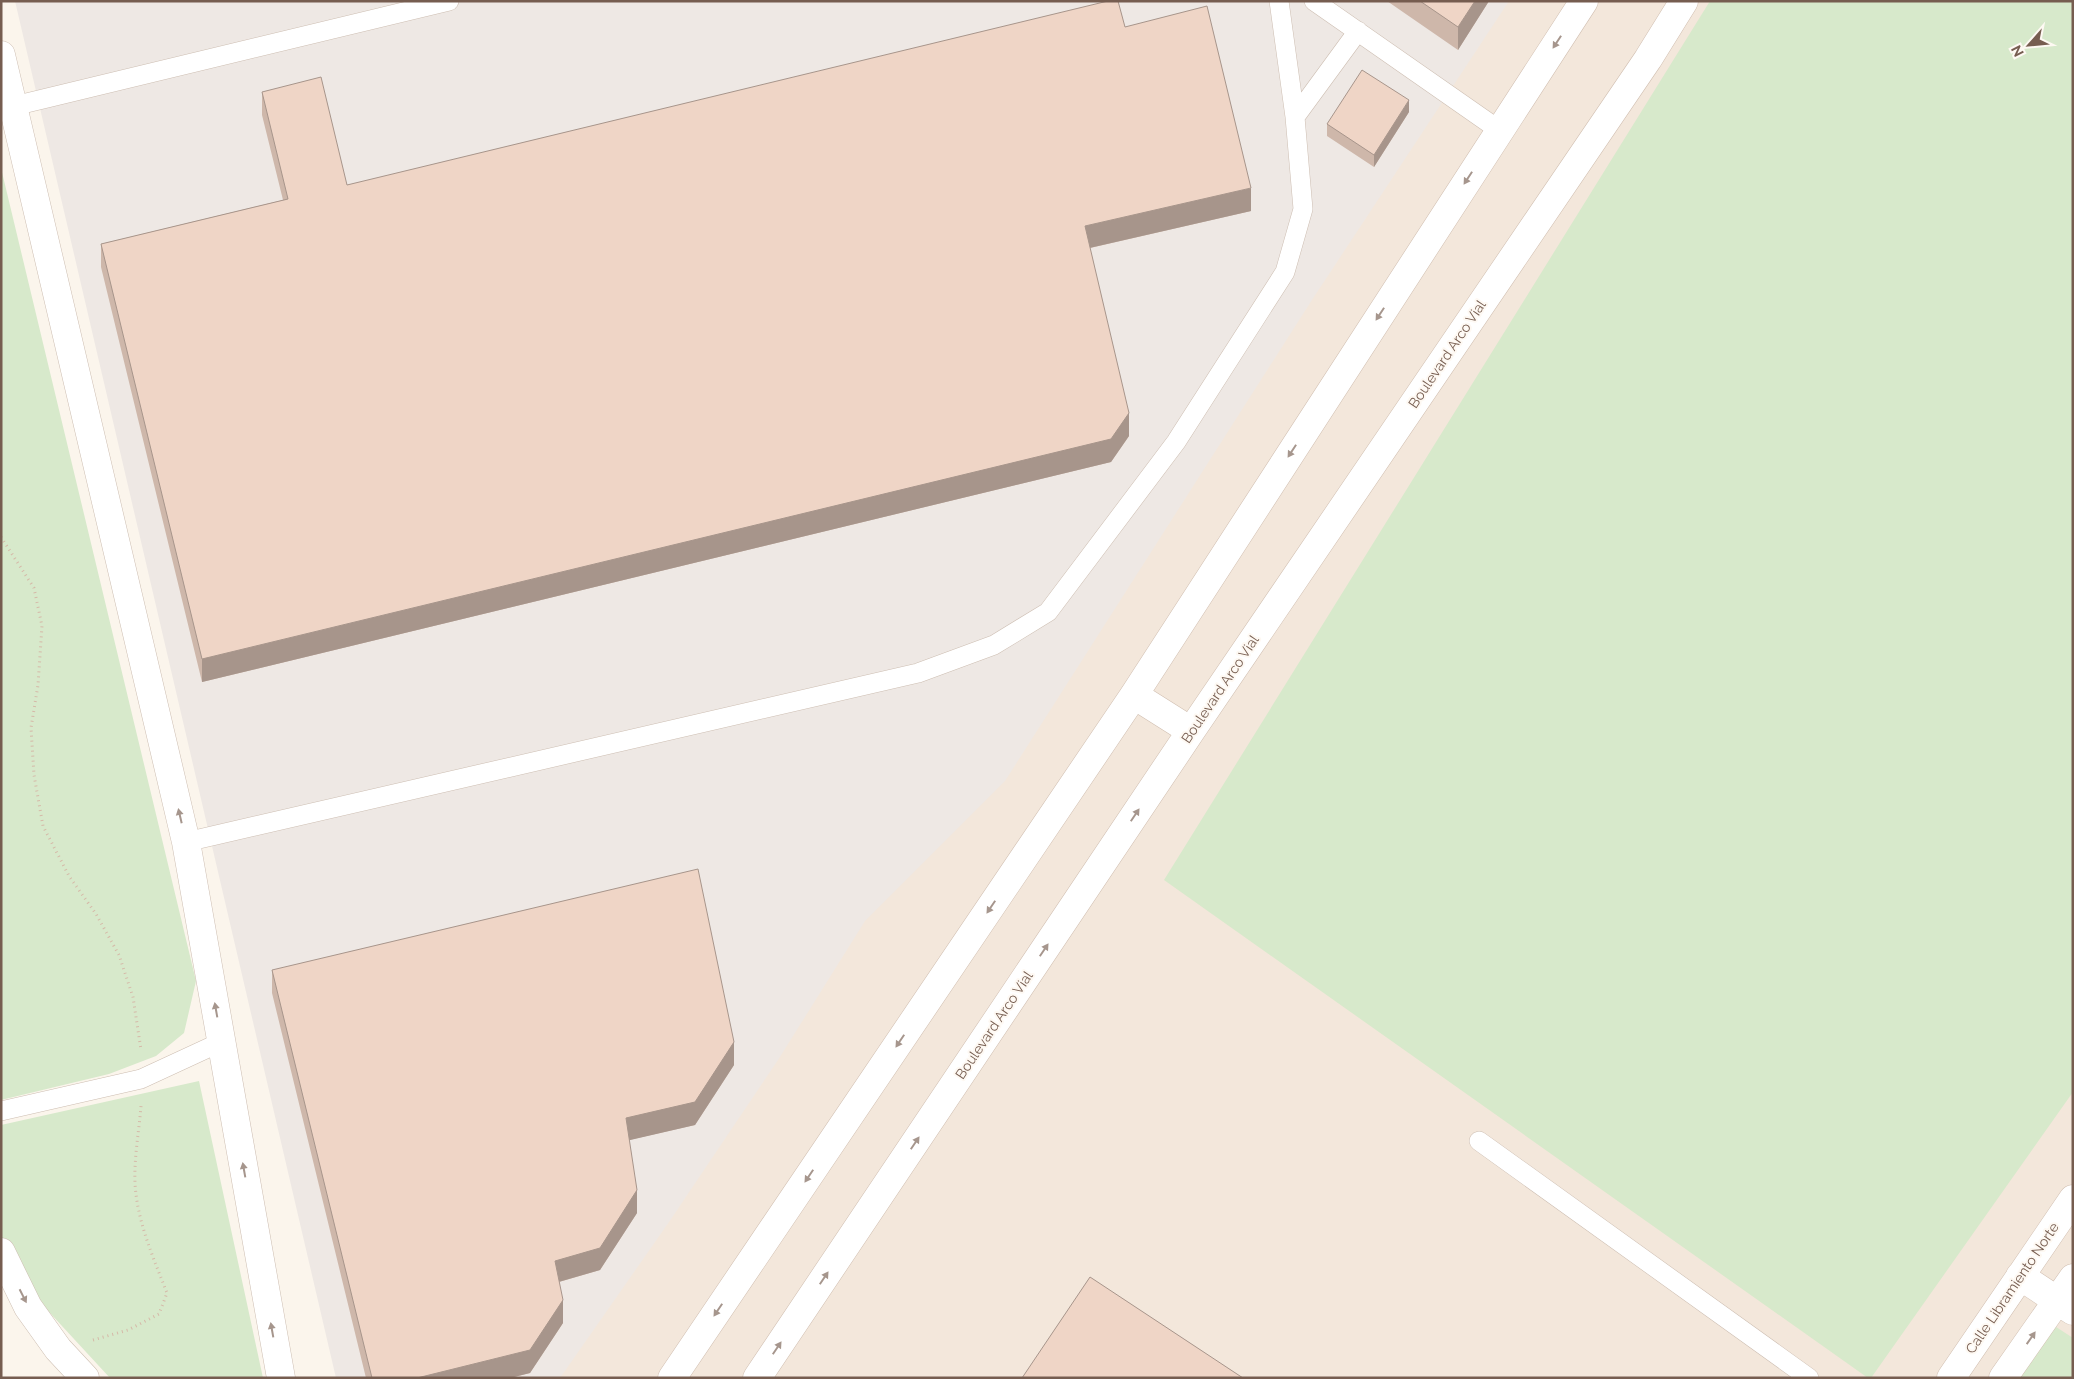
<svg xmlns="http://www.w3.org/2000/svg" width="2074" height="1379" viewBox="0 0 2074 1379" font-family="Raleway,sans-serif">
<rect width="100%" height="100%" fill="#fbf5ec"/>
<path fill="#f3e7db" d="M 1401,1 L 2073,1 L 2073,1378 L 459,1378 Z"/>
<path fill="#eee8e4" d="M 15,1 L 1509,1 L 1310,303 L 1005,781 L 865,921 L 778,1060 L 669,1222 L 560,1378 L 336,1378 Z"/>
<path fill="#d7e9cb" d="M 1710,1 L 2073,1 L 2073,1092 L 1871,1378 L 1868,1378 L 1164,880 Z
M 1,168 L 196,981 L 184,1033 L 156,1056 L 109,1074 L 1,1100 Z
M 199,1081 L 263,1378 L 110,1378 L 38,1300 L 1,1236 L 1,1125 Z
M 2047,1321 L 2073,1338 L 2073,1378 L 2008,1378 Z"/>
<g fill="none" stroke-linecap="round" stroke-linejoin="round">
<g stroke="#cdbeb2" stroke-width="20">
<path id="lane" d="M 1314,1 L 1499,130
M 14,106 L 449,1
M 1295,117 L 1358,31
M 186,842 L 918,673 L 994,645 L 1048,612 L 1176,442 L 1285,272 L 1303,209 L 1295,117 L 1279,1
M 1,1111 L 141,1079 L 221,1042
M 1479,1141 L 1809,1378"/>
</g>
<g stroke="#cdbeb2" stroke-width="29">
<path id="street" d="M 1,55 L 186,842 L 281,1378
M 1,1252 L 28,1307 L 58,1349 L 85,1378"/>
</g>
<g stroke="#d0beb0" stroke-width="29">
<path id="secondary" d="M 1134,695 L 1191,731
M 2020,1276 L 2073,1311
M 672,1378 L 1134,695 L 1584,1
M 757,1378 L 1191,731 L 1648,59 L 1684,1
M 1951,1378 L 2073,1199
M 2003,1378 L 2073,1278"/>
</g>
<path stroke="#d5b9a8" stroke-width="3" stroke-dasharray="1 4" stroke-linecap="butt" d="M 1,537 L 34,588 L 42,626 L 38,685 L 31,728 L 34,775 L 43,826 L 69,876 L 96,914 L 119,955 L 133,997 L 141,1050
M 93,1340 L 128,1330 L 159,1314 L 167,1293 C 153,1257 137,1221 135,1183 C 134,1157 139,1132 141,1106"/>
<use href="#lane" stroke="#fff" stroke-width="19"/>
<use href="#street" stroke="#fff" stroke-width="28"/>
<use href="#secondary" stroke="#fff" stroke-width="28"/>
</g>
<path fill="#ceb7aa" d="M 1387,1 L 1489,1 L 1458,50 Z
M 1125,27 L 1251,211 L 1090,248 L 1129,436 L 1111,462 L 202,682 L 101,267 L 101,244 L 283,200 L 262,115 L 262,92 L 347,185 Z
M 1409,112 L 1374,167 L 1327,136 L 1327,124 Z
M 272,970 L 734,1065 L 695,1125 L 629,1140 L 637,1213 L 600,1270 L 559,1282 L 563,1323 L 530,1373 L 510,1378 L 366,1378 L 272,993 Z"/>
<path fill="#a7958b" d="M 1475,1 L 1489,1 L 1458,50 L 1458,27 Z
M 1409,100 L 1409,112 L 1374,167 L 1374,155 Z
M 1251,188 L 1251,211 L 1085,249 L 1085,226 Z
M 1129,413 L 1129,436 L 1111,462 L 202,682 L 202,659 Z
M 734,1042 L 734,1065 L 695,1125 L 626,1141 L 626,1118 Z
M 637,1190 L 637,1213 L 600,1270 L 555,1283 L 555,1261 Z
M 563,1300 L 563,1323 L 530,1373 L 510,1378 L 417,1378 Z"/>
<path fill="#efd5c6" stroke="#a7958b" d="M 1108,1 L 1118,1 L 1125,27 L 1207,6 L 1251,188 L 1085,226 L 1129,413 L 1111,439 L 202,659 L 101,244 L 288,199 L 262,92 L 321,77 L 347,185 Z
M 1420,1 L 1475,1 L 1458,27 Z
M 1362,70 L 1409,100 L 1374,155 L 1327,124 Z
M 698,869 L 734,1042 L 695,1102 L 626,1118 L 637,1190 L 600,1248 L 555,1261 L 563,1300 L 530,1350 L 417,1378 L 372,1378 L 272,970 Z
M 1090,1277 L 1243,1378 L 1022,1378 Z"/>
<defs><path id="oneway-solid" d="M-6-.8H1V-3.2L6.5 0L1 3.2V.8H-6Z" transform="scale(1.25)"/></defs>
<g fill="#a6968d">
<use href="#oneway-solid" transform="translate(1557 42) rotate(123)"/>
<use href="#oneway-solid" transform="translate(1468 178) rotate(123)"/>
<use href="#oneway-solid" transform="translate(1380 314) rotate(123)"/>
<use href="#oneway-solid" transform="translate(1292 451) rotate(123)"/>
<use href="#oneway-solid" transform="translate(1135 815) rotate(-56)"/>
<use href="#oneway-solid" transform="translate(180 816) rotate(-103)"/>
<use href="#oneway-solid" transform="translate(991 907) rotate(124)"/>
<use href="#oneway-solid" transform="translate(1044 950) rotate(-56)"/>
<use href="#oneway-solid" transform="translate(216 1010) rotate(-100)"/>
<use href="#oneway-solid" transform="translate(900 1041) rotate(124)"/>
<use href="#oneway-solid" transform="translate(915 1143) rotate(-56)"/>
<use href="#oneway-solid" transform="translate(244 1170) rotate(-100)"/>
<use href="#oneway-solid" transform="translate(809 1176) rotate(124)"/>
<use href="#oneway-solid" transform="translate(824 1278) rotate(-56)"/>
<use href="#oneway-solid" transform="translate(23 1296) rotate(63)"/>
<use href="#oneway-solid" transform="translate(718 1310) rotate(124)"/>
<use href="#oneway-solid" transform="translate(272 1330) rotate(-100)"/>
<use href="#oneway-solid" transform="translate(2031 1338) rotate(-55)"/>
<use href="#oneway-solid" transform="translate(777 1348) rotate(-56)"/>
</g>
<g text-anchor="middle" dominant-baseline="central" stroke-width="4" stroke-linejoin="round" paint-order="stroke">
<g font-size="14" fill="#765d50" stroke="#fef9f3">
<text transform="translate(1447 354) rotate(-56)">Boulevard Arco Vial</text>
<text transform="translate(1220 689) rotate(-56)">Boulevard Arco Vial</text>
<text transform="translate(994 1025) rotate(-56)">Boulevard Arco Vial</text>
<text transform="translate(2012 1288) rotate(-56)">Calle Libramiento Norte</text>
</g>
</g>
<rect width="2074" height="1379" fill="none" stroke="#765d50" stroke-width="5"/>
<g transform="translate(2029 45) rotate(243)" stroke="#fef9f3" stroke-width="4" paint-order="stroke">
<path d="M0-4L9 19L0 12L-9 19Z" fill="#765d50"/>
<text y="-8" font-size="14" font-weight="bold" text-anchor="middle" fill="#765d50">N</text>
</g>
</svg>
